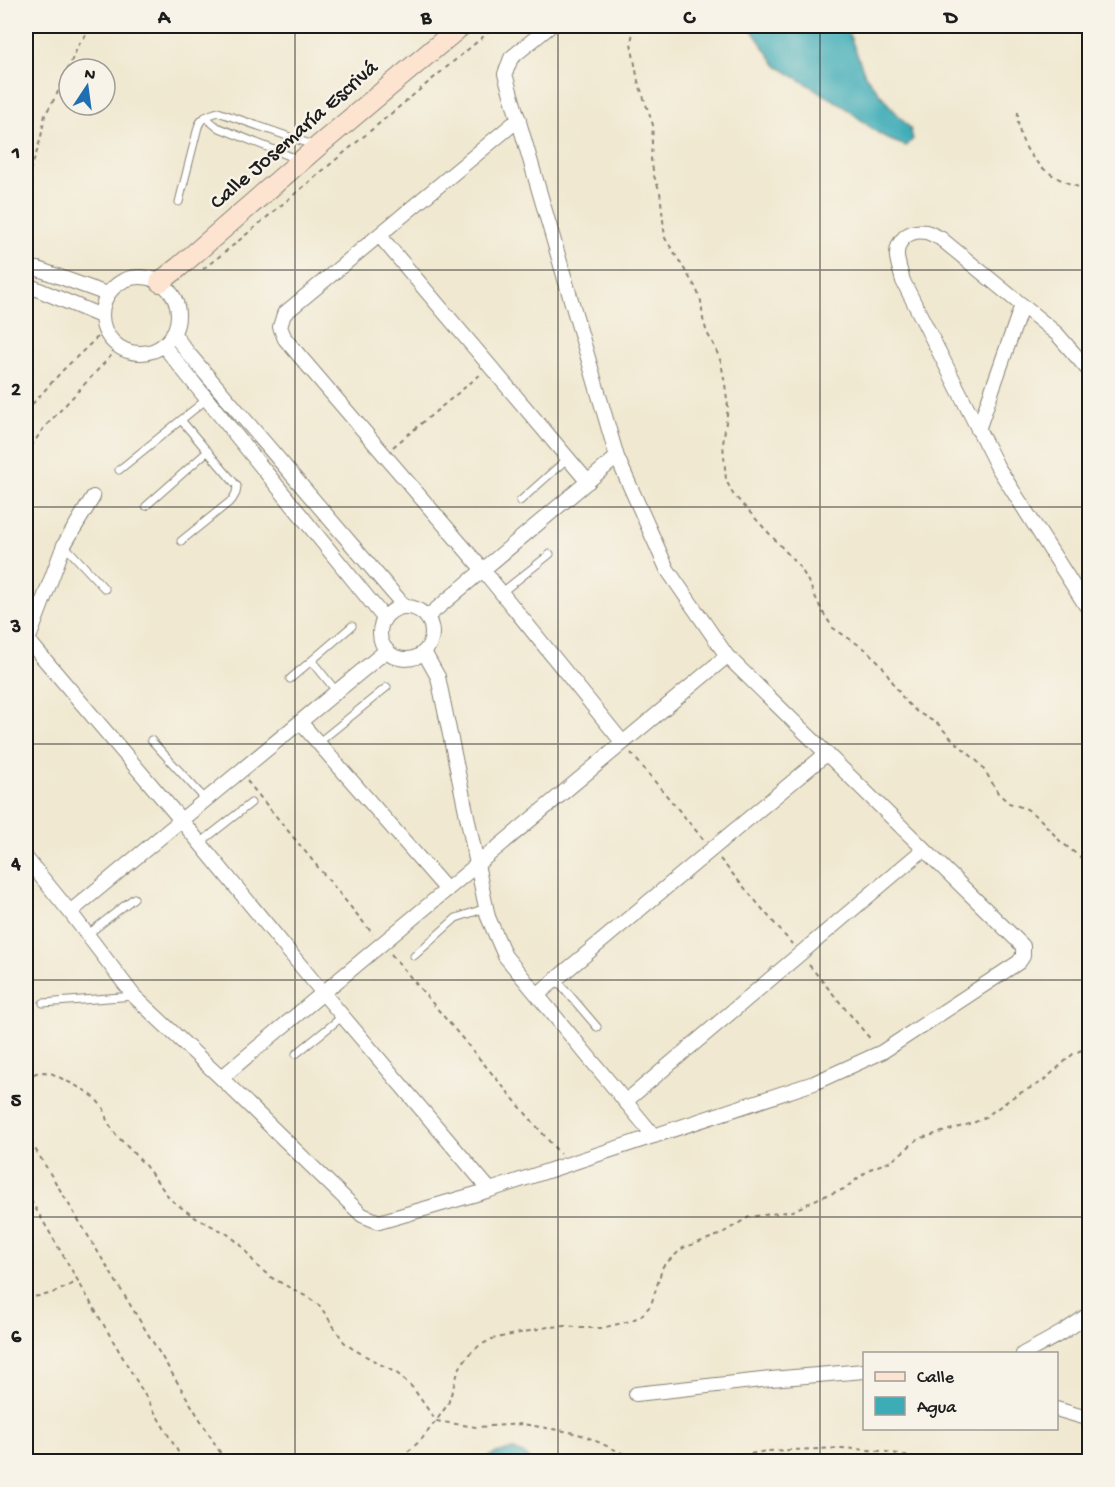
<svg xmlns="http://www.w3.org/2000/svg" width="1115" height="1487" viewBox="0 0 1115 1487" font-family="'Gochi Hand',sans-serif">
<rect width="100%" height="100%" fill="#f7f3e8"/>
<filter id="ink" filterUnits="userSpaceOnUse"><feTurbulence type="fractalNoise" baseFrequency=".0167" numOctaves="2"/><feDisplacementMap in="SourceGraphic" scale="12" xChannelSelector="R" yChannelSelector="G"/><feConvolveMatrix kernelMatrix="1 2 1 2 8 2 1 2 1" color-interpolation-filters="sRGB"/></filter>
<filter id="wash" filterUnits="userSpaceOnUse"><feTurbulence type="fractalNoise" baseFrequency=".008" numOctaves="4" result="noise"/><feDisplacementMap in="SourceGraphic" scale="24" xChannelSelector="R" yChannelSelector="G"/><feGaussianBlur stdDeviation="1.35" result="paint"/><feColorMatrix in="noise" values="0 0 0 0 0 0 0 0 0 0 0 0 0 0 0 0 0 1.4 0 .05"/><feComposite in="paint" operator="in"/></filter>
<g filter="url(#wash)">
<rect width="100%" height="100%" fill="#f0e8d0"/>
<path fill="#3cacb7" stroke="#2c646a" stroke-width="1.5" d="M 749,26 L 846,26 L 865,75 L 888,104 L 910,128 L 913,139 L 906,146 L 890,140 L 875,131 L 842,105 L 777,66 Z
M 514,1450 L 527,1456 L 531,1461 L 485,1461 C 493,1452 502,1451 514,1450 Z"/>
</g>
<g filter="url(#ink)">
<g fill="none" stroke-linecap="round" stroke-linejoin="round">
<g stroke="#868276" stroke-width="9">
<path id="lane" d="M 205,117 L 217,127 L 297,159
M 179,202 L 198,127 C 201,117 209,115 218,112 L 313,145
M 119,470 L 207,399
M 520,501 L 568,458
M 146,506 L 208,451
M 181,541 L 232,500 L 236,493 L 237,486 L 181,420
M 64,545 L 105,589
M 501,593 L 550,554
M 312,661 L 337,692
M 290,679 L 352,626
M 151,740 L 206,800
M 318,743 L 387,687
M 200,843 L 251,803
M 87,935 L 134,898
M 414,956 L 456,918 L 486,908
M 556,979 L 597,1027
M 43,1003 L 134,996
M 296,1054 L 343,1016"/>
</g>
<g stroke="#868276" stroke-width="16">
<path id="street" d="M 519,119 L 284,314 L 280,327 L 285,339 L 483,570 L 623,743
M 379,235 L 588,482
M 26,268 L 38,269 L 107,294
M102 315a38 38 0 1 1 76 0a38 38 0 1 1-76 0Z
M 26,283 L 32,287 L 101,316
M 173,333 L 188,353 L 405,607
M 163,345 L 384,618
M 1090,372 L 1057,334 L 940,238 C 935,236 930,233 926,232 C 909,229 896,240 897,257 C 898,265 901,273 903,281 L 997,466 L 1090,612
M 978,430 L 1022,305
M380 633a26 26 0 1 1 52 0a26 26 0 1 1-52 0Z
M 427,617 L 617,457
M 27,639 L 181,820 L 323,993 L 490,1190
M 26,646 L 64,545 L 93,497
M 424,652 L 438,677 L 488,917 L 505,956 L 654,1136
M 300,722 L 447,890
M 26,858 L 70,912 L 134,996 L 221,1078 L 362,1215 L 379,1222 L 490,1190 L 814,1083 L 882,1052 L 1019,962 L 1023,956 L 1023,946 L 727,656 L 667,569 L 617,457 L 505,74 L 511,58 L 549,27
M 70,912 L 387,650
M 537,995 L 826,754
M 221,1078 L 727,656
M 625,1102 L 924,849
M 1023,1354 C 1047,1341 1069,1330 1090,1313
M 636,1394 L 771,1379 L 864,1371
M 1056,1409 L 1090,1419"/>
</g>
<g stroke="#868276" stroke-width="22">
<path id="secondary" d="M 160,282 L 179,267 L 317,147 L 461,26"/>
</g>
<path stroke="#868276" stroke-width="2" stroke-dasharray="4.5 4.5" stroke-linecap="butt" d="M 634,26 L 631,43 L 638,81 L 653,125 L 651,159 L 654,176 L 660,192 L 665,238 L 696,288 L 701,301 L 703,319 L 707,333 L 714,345 L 721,362 L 725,384 L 728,407 L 723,444 L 726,480 L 733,494 L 799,566 L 806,577 L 822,611 L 833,628 L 865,649 L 881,664 L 905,701 L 917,712 L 938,724 L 950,737 L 978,762 L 987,774 L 998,793 L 1009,803 L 1027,809 L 1041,820 L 1060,841 L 1090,865
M 1018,112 C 1016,139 1032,164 1056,177 C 1067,184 1080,186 1090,193
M 26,179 L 35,158 L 41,137 L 45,115 L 57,94 L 78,46 L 92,26
M 203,269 L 230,248 L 496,26
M 26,411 L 63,370 L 105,330
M 393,447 L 481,374
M 26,454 L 43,429 L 119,347
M 631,753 L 703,839
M 247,781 L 373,934
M 720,859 L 792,944
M 391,954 L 560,1154
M 809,965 L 872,1041
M 26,1079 L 36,1073 L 44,1072 L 51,1073 L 84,1090 L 94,1097 L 104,1109 L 107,1121 L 117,1136 L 144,1164 L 171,1200 L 196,1218 L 226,1233 L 240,1244 L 258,1267 L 272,1278 L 309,1298 L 320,1306 L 344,1342 L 353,1349 L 398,1374 L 413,1388 L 436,1421 L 476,1427 L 523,1424 L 570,1432 L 585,1436 L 622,1453 L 653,1462
M 26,1134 L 226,1462
M 26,1192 L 184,1462
M 26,1296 C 45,1299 62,1289 78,1281
M 393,1462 L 410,1450 L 421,1440 L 436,1421 L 448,1404 L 459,1369 L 468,1355 L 479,1346 L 492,1339 L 548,1327 L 568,1326 L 581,1328 L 602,1328 L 630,1321 L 641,1316 L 651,1305 L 663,1266 L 683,1248 L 719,1235 L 749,1217 L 793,1211 L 819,1198 L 844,1189 L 870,1169 L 893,1160 L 918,1139 L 973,1123 L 984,1118 L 1016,1095 L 1042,1082 L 1073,1054 L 1090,1046
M 707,1462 L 718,1457 L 745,1455 L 766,1451 L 842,1448 L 881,1451 L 910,1456 L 930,1462"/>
<use href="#lane" stroke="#fff" stroke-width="7"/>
<use href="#street" stroke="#fff" stroke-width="14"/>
<use href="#secondary" stroke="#fde4d1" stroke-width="20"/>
</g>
</g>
<path fill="none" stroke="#1c1c1c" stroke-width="1.5" stroke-opacity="0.55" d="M 295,26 L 295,1462M 558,26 L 558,1462M 820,26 L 820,1462M 26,270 L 1090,270M 26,507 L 1090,507M 26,744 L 1090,744M 26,980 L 1090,980M 26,1217 L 1090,1217"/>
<g text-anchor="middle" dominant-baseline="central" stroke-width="5" stroke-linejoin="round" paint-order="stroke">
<g font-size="22" fill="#1c1c1c" stroke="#f7f3e8">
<text transform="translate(295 136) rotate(-41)">Calle Josemaría Escrivá</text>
</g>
</g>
<rect width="1115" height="1487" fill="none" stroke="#f7f3e8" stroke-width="66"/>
<rect x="863" y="1352" width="195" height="78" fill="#f7f3e8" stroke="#9f9d96" stroke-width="1.5"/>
<rect x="875" y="1372" width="30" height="9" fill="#fde4d1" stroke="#9f9d96" stroke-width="1.5"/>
<text x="917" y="1382" font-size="18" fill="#1c1c1c">Calle</text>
<rect x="875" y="1397" width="30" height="18" fill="#3cacb7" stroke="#9f9d96" stroke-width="1.5"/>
<text x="917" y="1412" font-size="18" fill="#1c1c1c">Agua</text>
<g transform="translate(87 87) rotate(13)"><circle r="28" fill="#f7f3e8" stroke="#9f9d96" stroke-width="1.5"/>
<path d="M0-4.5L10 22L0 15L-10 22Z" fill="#1f6fb2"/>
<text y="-9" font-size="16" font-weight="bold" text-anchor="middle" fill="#1c1c1c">N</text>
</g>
<rect x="33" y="33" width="1049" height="1421" fill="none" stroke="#1c1c1c" stroke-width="2"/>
<g font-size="20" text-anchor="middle" font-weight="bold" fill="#1c1c1c">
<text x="164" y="23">A</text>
<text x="426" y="23">B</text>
<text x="689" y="23">C</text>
<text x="951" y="23">D</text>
<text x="16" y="158">1</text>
<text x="16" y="395">2</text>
<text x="16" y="632">3</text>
<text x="16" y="869">4</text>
<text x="16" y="1106">5</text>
<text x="16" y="1342">6</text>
</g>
</svg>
